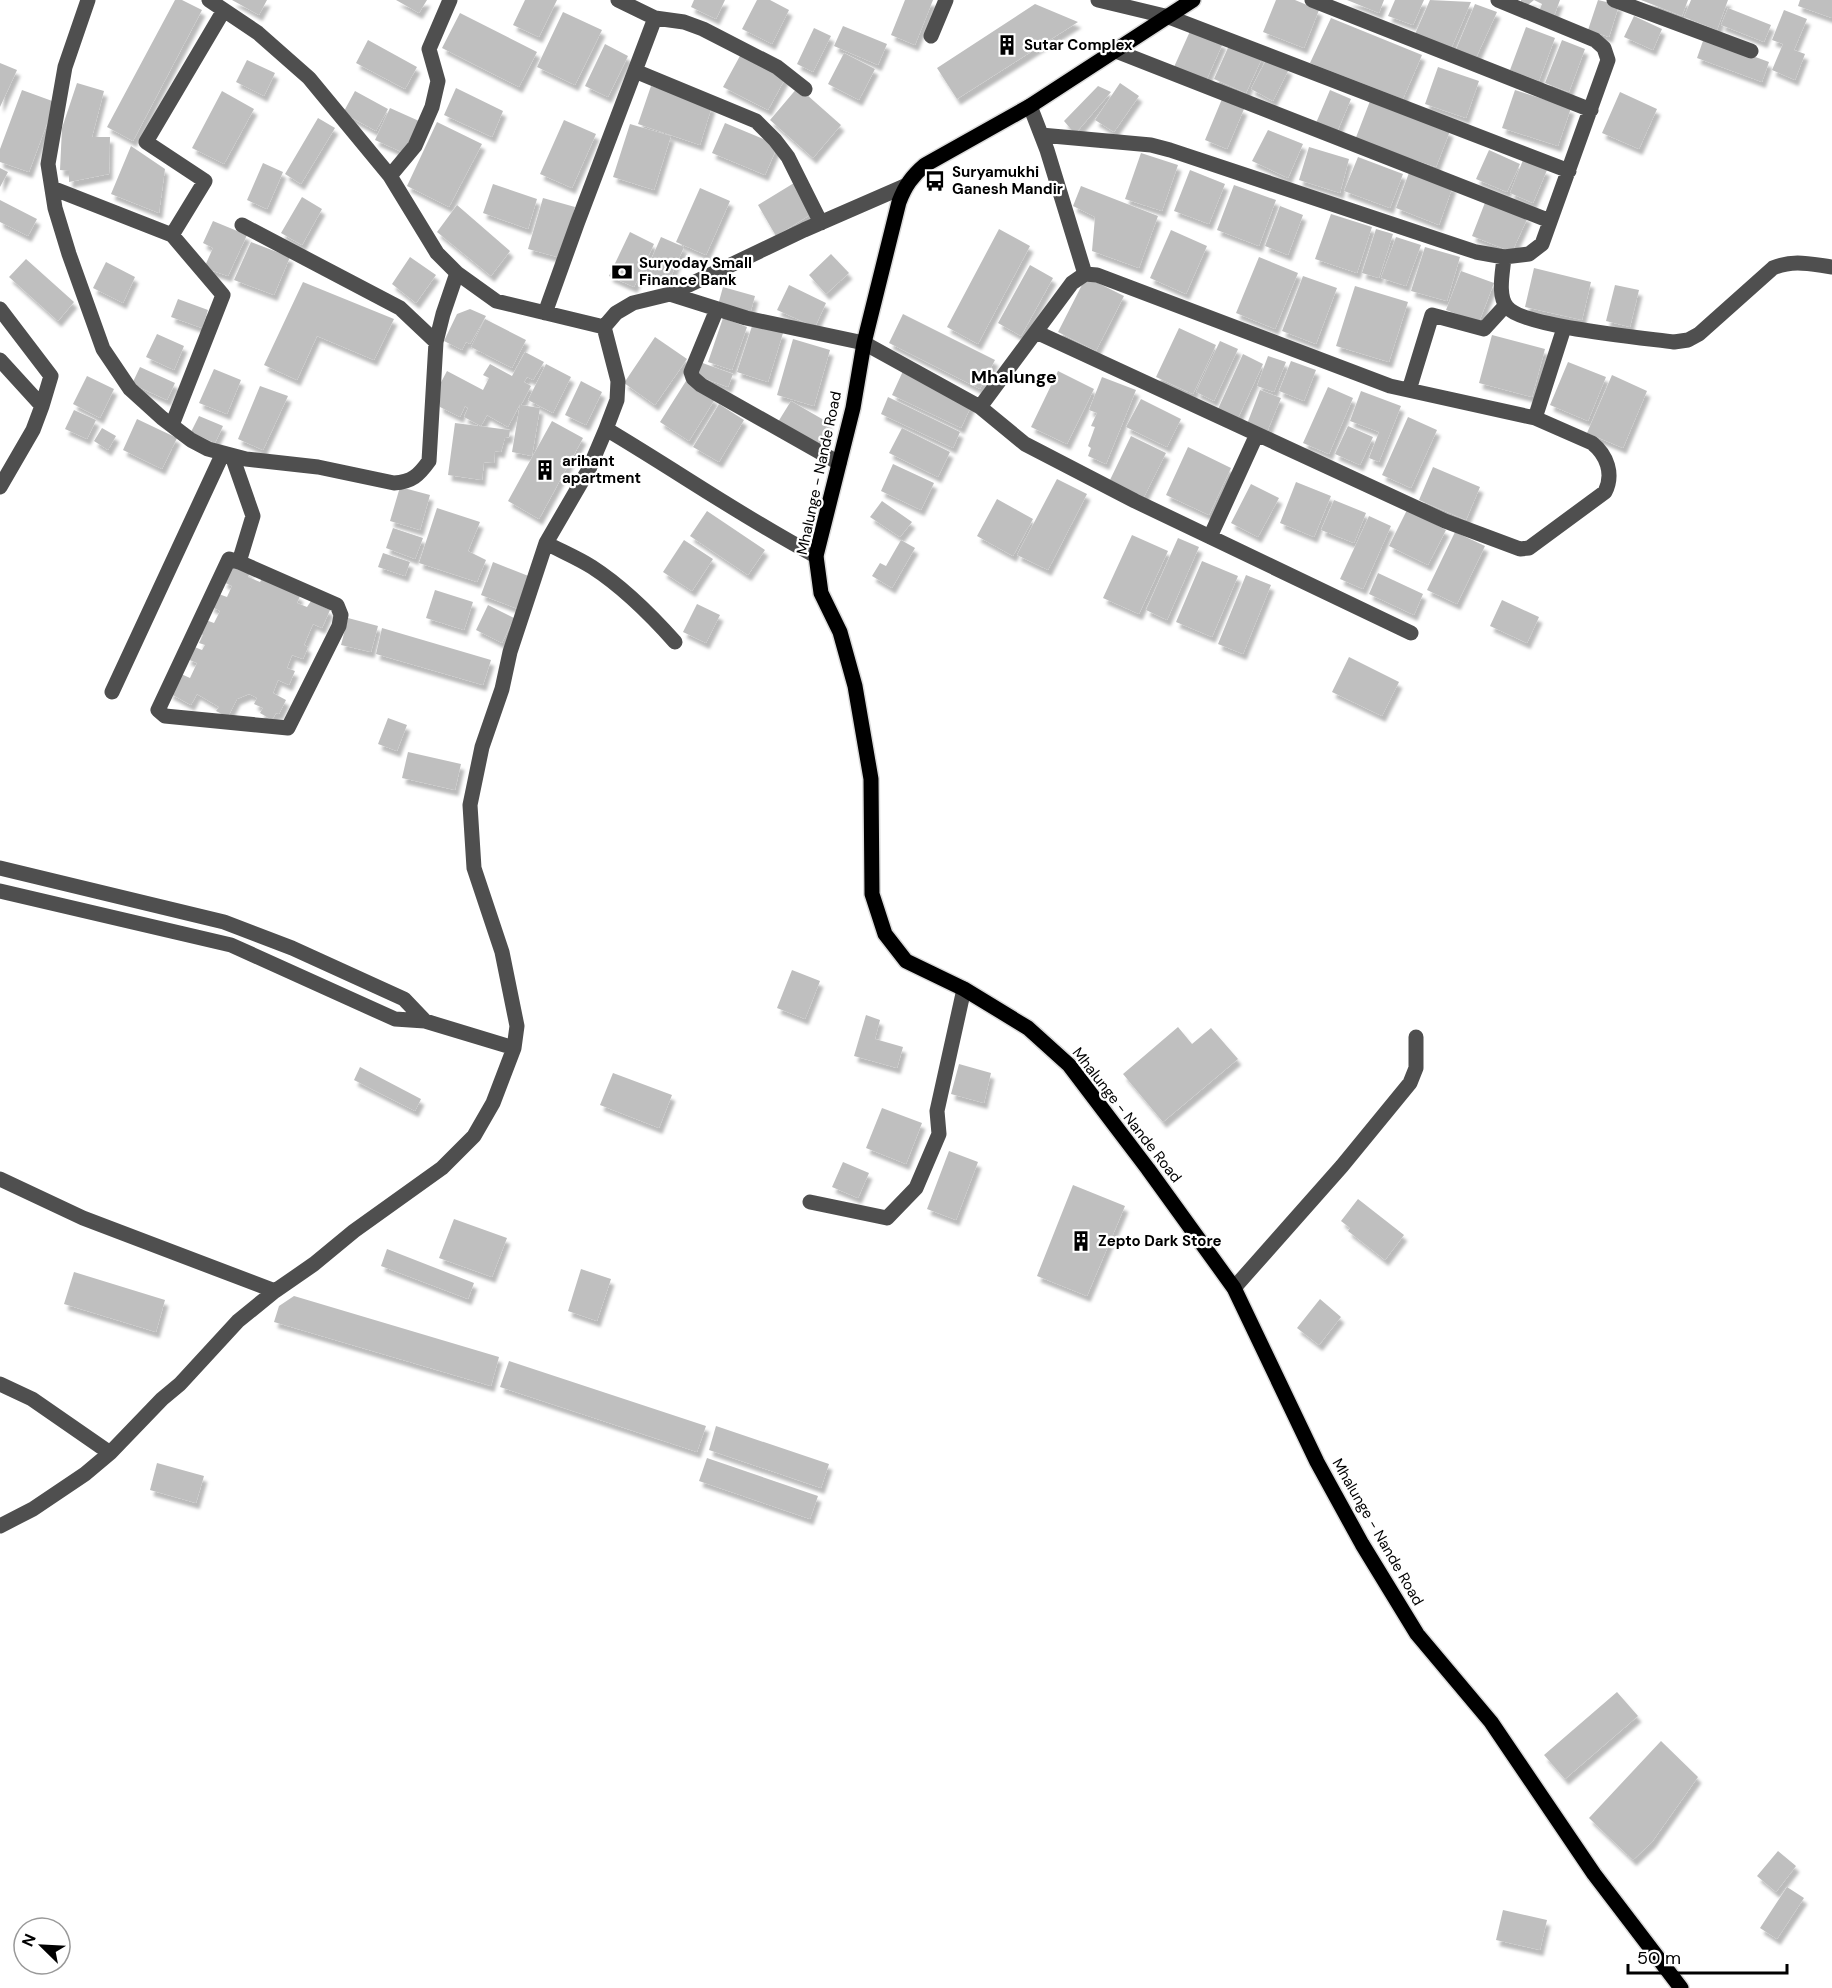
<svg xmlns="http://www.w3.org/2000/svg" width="1832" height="1988" viewBox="0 0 1832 1988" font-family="'DM Sans',sans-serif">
<defs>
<filter id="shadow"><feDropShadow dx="3.5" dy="6" stdDeviation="1.5" flood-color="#0004"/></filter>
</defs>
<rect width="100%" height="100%" fill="#fff"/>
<path fill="#bfbfbf" filter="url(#shadow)" d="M 175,0 L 182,0 L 202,10 L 133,141 L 107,127 Z
M 232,0 L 267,0 L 259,15 Z
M 396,0 L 427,0 L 419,13 Z
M 525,0 L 557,0 L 539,37 L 513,25 Z
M 694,0 L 725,0 L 716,19 L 691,7 Z
M 757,0 L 770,0 L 789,10 L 772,44 L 742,29 Z
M 905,0 L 933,0 L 915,45 L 891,35 Z
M 1276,0 L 1295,0 L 1319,10 L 1304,48 L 1263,32 Z
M 1347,0 L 1384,0 L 1379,13 Z
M 1395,0 L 1424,0 L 1413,25 L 1388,16 Z
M 1430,0 L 1471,2 L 1451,49 L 1415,34 Z
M 1521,0 L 1560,0 L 1554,16 L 1540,9 L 1542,4 L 1534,0 L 1528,5 L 1521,2 Z
M 1598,0 L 1619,5 L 1609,37 L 1588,30 Z
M 1641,0 L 1688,0 L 1682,16 Z
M 1691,0 L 1728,0 L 1717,30 L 1684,17 Z
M 1800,0 L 1832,0 L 1832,18 L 1798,6 Z
M 1035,4 L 1078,22 L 957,99 L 937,68 Z
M 1475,4 L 1497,12 L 1475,60 L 1455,52 Z
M 1728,8 L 1771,25 L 1764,42 L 1721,25 Z
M 1784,10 L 1807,19 L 1794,50 L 1805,54 L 1795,80 L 1772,70 L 1783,44 L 1772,40 Z
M 563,12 L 602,30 L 575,85 L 537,67 Z
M 460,13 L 537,52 L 519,87 L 442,48 Z
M 1634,16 L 1662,29 L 1653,50 L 1624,37 Z
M 1331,18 L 1422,55 L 1403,99 L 1310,63 Z
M 843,26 L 887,44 L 878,65 L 834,46 Z
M 1526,27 L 1555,38 L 1539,81 L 1510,70 Z
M 814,28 L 831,36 L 813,72 L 797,64 Z
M 1191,29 L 1223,43 L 1206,81 L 1174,67 Z
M 1704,38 L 1769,62 L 1762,82 L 1697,58 Z
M 368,40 L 417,67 L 405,89 L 356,63 Z
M 1562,40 L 1585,49 L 1569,92 L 1545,83 Z
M 1231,41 L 1263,56 L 1246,93 L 1214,79 Z
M 605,44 L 628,56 L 608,97 L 585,86 Z
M 844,53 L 875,69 L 859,100 L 828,84 Z
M 741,54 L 786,77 L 768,110 L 723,87 Z
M 1267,58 L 1289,69 L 1273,101 L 1251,89 Z
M 247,60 L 275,73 L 264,96 L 236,82 Z
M 0,63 L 17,70 L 0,107 Z
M 1438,67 L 1479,81 L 1466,118 L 1425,104 Z
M 77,83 L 104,91 L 92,137 L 110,137 L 109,174 L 69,182 L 69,171 L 60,170 L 62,128 Z
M 1120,83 L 1139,96 L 1114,132 L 1095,120 Z
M 651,86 L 712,106 L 700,145 L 638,124 Z
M 1098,86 L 1111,92 L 1075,134 L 1064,121 Z
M 798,87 L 841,125 L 813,158 L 770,120 Z
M 456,88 L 503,111 L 492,137 L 444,115 Z
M 22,90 L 55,102 L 29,172 L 0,162 L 0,149 Z
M 1330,90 L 1351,99 L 1337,132 L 1316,123 Z
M 1515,90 L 1571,108 L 1558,146 L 1502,128 Z
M 222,91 L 254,109 L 224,164 L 192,148 Z
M 355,91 L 388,109 L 376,131 L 343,113 Z
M 1620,92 L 1657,109 L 1639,149 L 1602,133 Z
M 1222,99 L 1244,109 L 1227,149 L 1205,140 Z
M 1370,101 L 1450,131 L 1436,167 L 1355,140 Z
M 390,108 L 419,121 L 404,153 L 375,140 Z
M 318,118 L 335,128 L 301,184 L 285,174 Z
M 564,120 L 596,134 L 572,188 L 540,174 Z
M 437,122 L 482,144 L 449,207 L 407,186 Z
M 725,123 L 778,145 L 765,175 L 712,153 Z
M 630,124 L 671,136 L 654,190 L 613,177 Z
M 1268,130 L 1303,144 L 1288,178 L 1252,161 Z
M 131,146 L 165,169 L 159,213 L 111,194 Z
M 1309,147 L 1349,159 L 1340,193 L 1299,180 Z
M 1489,150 L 1520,164 L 1507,192 L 1476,179 Z
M 1141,153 L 1178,165 L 1162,211 L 1125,199 Z
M 1358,157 L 1403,174 L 1390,208 L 1344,191 Z
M 1523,160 L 1547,170 L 1533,203 L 1510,193 Z
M 263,163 L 283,172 L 267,209 L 247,200 Z
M 0,168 L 8,172 L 0,187 Z
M 1190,170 L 1225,184 L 1209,224 L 1174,211 Z
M 1410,170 L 1453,186 L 1439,225 L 1396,208 Z
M 794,183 L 813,213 L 776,236 L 758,205 Z
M 493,184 L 537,199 L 528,229 L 483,213 Z
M 1234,185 L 1276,200 L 1259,246 L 1217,230 Z
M 1081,186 L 1158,216 L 1139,268 L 1092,251 L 1095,217 L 1073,206 Z
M 700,188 L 730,201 L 706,255 L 676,242 Z
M 302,197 L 322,209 L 302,245 L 281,233 Z
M 543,198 L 575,207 L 561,258 L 528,249 Z
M 0,200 L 37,219 L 28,236 L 0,222 Z
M 1486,200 L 1528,217 L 1512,252 L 1472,236 Z
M 457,205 L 510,251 L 491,276 L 437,232 Z
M 1280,206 L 1303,215 L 1288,255 L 1265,246 Z
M 1331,214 L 1372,227 L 1357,273 L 1315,259 Z
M 213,221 L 247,235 L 228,276 L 204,268 L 213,248 L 203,243 Z
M 999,229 L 1030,246 L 978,344 L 947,327 Z
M 1376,229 L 1393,234 L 1379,278 L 1362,273 Z
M 1171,230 L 1207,246 L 1186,294 L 1150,278 Z
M 630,232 L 654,244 L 634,287 L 609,276 Z
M 661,237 L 684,247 L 669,281 L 646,271 Z
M 1396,237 L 1421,245 L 1406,286 L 1381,278 Z
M 251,242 L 290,257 L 274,295 L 234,280 Z
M 1425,247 L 1460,257 L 1447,301 L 1411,291 Z
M 831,254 L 849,273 L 826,294 L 809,275 Z
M 410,257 L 436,275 L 416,303 L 392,284 Z
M 1259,257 L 1298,273 L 1275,329 L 1236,313 Z
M 26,259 L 74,302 L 58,321 L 9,277 Z
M 106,262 L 135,277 L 123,303 L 93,288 Z
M 1030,265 L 1053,278 L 1021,336 L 998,323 Z
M 1534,268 L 1591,282 L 1582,320 L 1525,307 Z
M 1461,271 L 1494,283 L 1479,322 L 1446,310 Z
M 1303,276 L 1337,288 L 1316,344 L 1282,331 Z
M 1086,277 L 1124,296 L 1096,351 L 1058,332 Z
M 303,282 L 394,319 L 374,360 L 317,336 L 297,380 L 264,365 Z
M 789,285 L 826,303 L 815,327 L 777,310 Z
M 1615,285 L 1639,290 L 1630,327 L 1606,321 Z
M 1355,286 L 1408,302 L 1389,362 L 1336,346 Z
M 723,287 L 755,296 L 750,314 L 718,305 Z
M 178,299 L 208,310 L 202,328 L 171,317 Z
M 470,309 L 486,316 L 470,344 L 466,342 L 462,350 L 444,341 L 457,314 Z
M 903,314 L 995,360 L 980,389 L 889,343 Z
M 723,318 L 747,327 L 732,370 L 708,362 Z
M 485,319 L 526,340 L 512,368 L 471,347 Z
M 753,323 L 783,333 L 768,382 L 737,372 Z
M 1179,328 L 1216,345 L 1193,394 L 1156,377 Z
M 157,334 L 184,346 L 174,370 L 146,357 Z
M 1492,335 L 1545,349 L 1532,397 L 1479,383 Z
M 655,337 L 687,359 L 655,405 L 624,383 Z
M 793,339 L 830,350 L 814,406 L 777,395 Z
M 1220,341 L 1238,349 L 1214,401 L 1196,392 Z
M 525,352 L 544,362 L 533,380 L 527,377 L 524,382 L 531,386 L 521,405 L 540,408 L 532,456 L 512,452 L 520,404 L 508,427 L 487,415 L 481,426 L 464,417 L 468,408 L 465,406 L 460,417 L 440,407 L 439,386 L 447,371 L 483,390 L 489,378 L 483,375 L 490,364 L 512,376 Z
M 1243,354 L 1263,364 L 1238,418 L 1218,409 Z
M 1268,356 L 1286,362 L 1274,392 L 1257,386 Z
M 697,361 L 733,374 L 728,387 L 692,374 Z
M 1291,361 L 1316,370 L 1304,401 L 1279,391 Z
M 1568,362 L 1606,377 L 1588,421 L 1550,405 Z
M 546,364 L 571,377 L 553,413 L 528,400 Z
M 140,367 L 175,383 L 167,400 L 132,384 Z
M 214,369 L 241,380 L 227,414 L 199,403 Z
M 903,371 L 972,404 L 961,428 L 892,395 Z
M 1058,371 L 1094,389 L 1067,444 L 1031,427 Z
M 1612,375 L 1647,391 L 1623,448 L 1587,433 Z
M 87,376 L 114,389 L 100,418 L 73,404 Z
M 1102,377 L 1136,390 L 1106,464 L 1088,456 L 1091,448 L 1088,446 L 1095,427 L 1091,426 L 1097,413 L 1089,410 Z
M 581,381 L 602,392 L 586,425 L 565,415 Z
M 686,381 L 715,399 L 689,441 L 660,422 Z
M 260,386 L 288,396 L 263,450 L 238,439 Z
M 1328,387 L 1353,398 L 1329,454 L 1303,443 Z
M 1260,390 L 1281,398 L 1267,432 L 1247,424 Z
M 1361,391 L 1401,406 L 1379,462 L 1369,458 L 1379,432 L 1350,421 Z
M 888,397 L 960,432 L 953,448 L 881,414 Z
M 1141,399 L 1181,419 L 1167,447 L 1126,427 Z
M 791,401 L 829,423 L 817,444 L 778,422 Z
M 719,404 L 744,420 L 719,462 L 693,447 Z
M 74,410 L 96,420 L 87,439 L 65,429 Z
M 199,416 L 223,426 L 215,443 L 191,432 Z
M 1408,417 L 1437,430 L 1411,488 L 1382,475 Z
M 137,419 L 177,438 L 162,469 L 123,450 Z
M 552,421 L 583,438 L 539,519 L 508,501 Z
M 455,423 L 510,430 L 509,437 L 505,438 L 501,452 L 495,451 L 494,463 L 484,462 L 482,480 L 448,475 Z
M 1348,426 L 1373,437 L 1360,465 L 1335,454 Z
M 102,428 L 116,436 L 108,450 L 94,441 Z
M 902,428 L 950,452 L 938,477 L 889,453 Z
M 1131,436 L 1166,453 L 1144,497 L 1110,480 Z
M 1188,447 L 1231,468 L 1209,515 L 1166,495 Z
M 893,464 L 934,483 L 921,510 L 881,491 Z
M 1433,467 L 1480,487 L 1466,520 L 1419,500 Z
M 1057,479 L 1087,494 L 1048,570 L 1017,555 Z
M 1296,482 L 1331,496 L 1314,537 L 1280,523 Z
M 1251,484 L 1279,498 L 1258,537 L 1231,523 Z
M 400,487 L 430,495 L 420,530 L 390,521 Z
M 997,499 L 1033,519 L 1013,556 L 977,536 Z
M 1334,500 L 1366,513 L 1354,543 L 1321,530 Z
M 882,501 L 912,522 L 900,537 L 870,517 Z
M 437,508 L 480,522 L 468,551 L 486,560 L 477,582 L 419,563 Z
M 1407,510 L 1446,530 L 1428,565 L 1389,546 Z
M 707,511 L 765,550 L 748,575 L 690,536 Z
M 1369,516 L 1391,526 L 1363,589 L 1340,579 Z
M 393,528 L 423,538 L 415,559 L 386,548 Z
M 1455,532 L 1485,546 L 1457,604 L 1427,590 Z
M 1132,535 L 1168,551 L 1139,614 L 1103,598 Z
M 1178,538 L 1199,547 L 1167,620 L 1146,610 Z
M 684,540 L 713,559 L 692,591 L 663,572 Z
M 901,540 L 915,548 L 892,588 L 872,576 L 880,563 L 886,566 Z
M 383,553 L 410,562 L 405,576 L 378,567 Z
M 1202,561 L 1238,576 L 1212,637 L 1176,622 Z
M 493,562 L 531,577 L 518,609 L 481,595 Z
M 232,563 L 250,572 L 248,577 L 260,582 L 265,574 L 300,596 L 297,603 L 307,607 L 311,601 L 330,610 L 322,628 L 313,624 L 304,645 L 308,647 L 303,659 L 292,655 L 287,668 L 295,671 L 289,685 L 278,680 L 273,693 L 286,700 L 279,714 L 276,713 L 272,720 L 260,713 L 263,708 L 254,704 L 257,698 L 249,694 L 237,699 L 228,717 L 216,711 L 219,707 L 197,694 L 191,705 L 169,693 L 179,673 L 190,678 L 197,663 L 187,659 L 192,646 L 202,650 L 205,645 L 199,643 L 203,635 L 197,632 L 203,619 L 214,623 L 220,611 L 210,606 L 216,593 L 227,597 L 232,586 L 223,582 Z
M 1378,573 L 1423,594 L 1414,615 L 1369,594 Z
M 1246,575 L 1271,585 L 1243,654 L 1218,644 Z
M 435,590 L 473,602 L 464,630 L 426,618 Z
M 1502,600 L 1539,617 L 1527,643 L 1490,626 Z
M 697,604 L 720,615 L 706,643 L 683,632 Z
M 488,605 L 514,618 L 502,643 L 476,630 Z
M 348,618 L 378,626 L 371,652 L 341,645 Z
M 382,628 L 491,660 L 483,685 L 376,654 Z
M 1349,657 L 1399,682 L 1382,716 L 1332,692 Z
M 388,718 L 407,725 L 397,751 L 378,744 Z
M 408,752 L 461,764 L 455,790 L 402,778 Z
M 792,970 L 820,981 L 805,1019 L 777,1008 Z
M 866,1015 L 880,1020 L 875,1039 L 903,1047 L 897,1068 L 854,1056 Z
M 1178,1027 L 1192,1044 L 1211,1028 L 1238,1059 L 1163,1122 L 1123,1074 Z
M 959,1064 L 991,1073 L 984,1103 L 951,1094 Z
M 360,1067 L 421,1099 L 415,1111 L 354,1080 Z
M 613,1073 L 672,1095 L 659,1128 L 600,1105 Z
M 882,1108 L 922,1123 L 906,1164 L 866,1148 Z
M 949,1151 L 978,1162 L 956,1220 L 927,1209 Z
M 843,1162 L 869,1173 L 858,1198 L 832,1187 Z
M 1073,1185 L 1125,1206 L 1087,1296 L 1037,1276 Z
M 1358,1199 L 1404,1235 L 1385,1260 L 1348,1231 L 1350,1228 L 1341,1221 Z
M 454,1219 L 507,1238 L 492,1277 L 439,1258 Z
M 387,1249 L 474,1283 L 468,1299 L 381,1266 Z
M 581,1269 L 611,1279 L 597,1321 L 568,1311 Z
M 74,1272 L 165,1300 L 156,1332 L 64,1304 Z
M 294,1296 L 499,1357 L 491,1386 L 274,1322 L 279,1306 Z
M 1320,1299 L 1341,1317 L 1319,1345 L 1297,1328 Z
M 509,1361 L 706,1426 L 697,1452 L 500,1387 Z
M 716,1426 L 829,1464 L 821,1488 L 709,1450 Z
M 707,1458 L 818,1496 L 810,1519 L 699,1481 Z
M 157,1463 L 204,1476 L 196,1503 L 150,1490 Z
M 1617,1692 L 1638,1716 L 1565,1779 L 1544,1755 Z
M 1661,1741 L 1698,1777 L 1652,1842 L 1633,1860 L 1589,1818 Z
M 1778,1851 L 1796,1866 L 1776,1892 L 1757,1876 Z
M 1787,1887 L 1804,1898 L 1777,1939 L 1760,1928 Z
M 1503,1910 L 1547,1920 L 1540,1950 L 1496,1940 Z"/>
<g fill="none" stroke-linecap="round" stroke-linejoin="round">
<g stroke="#dbdbdb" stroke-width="18">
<path id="major" d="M 1193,0 L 1030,106 L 925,165 C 912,176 905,186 899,202 L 864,343 L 853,408 L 816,556 L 821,593 L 840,632 L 855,686 L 871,779 L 872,894 L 885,934 L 906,961 L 964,989 L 1028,1028 L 1069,1065 L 1148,1169 L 1234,1288 L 1317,1462 L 1362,1544 L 1417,1634 L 1491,1722 L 1594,1874 L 1681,1988"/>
</g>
<path stroke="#4f4f4f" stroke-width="15" d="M 88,0 L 65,67 L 48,164 L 55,208 L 69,254 L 103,349 L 130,389 L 162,418 L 191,440 L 208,449 L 246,459 L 318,467 L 394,483 C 412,482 419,475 429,461 L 436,342 L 443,314 L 457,273
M 209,0 L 258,33 L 309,78 L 390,176 L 437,253 L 457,273 L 496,301 L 604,327
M 1098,0 L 1169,17 L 1569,171
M 1312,0 L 1591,110
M 1614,0 L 1751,51
M 655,18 L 684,22 L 703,29 L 777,67 L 805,89
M 931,36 L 946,0
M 1116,51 L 1550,221
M 635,71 L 756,121 L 775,140 L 788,157 L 821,223
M 1030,106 L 1047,150 L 1085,274
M 1041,135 L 1151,145 L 1170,150 L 1476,252 L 1504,257 L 1529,254 L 1542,244 L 1608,60 L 1604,48 L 1595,40 L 1498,0
M 390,176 L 415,146 L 432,107 L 438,81 L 429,49 L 450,0
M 52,188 L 172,235 L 223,295 L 172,425
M 242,225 L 400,308 L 436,342
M 172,235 L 205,181 L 146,142 L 224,10
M 1504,257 C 1503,271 1497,295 1507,307 C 1522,327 1645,338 1674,342 L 1688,340 L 1699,334 L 1773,268 C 1794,259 1810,264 1832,267
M 670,294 L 746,318 L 864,343 L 980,407 L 1025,444 L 1135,501 L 1411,633
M 0,309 L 51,376 L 42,406 L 0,360
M 717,309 L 691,372 L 693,378 L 701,385 L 839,463
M 545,313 L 577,224 L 655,18 L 618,0
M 604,327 L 618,381 L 617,400 L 606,429 C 677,471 744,518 816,556
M 604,327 L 616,313 L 633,303 L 670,294 L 804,230 L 905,186
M 1036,332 L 1445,521 L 1520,549 L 1529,548 L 1605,492 C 1614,474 1607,455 1592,443 L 1535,418 L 1564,328
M 1409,390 L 1432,315 L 1484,329 L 1505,306
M 980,407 L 1072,283 L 1085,274 L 1097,275 L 1390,386 L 1535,418
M 232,456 L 253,516 L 239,562 L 229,559 L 158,710 L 165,716 L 288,728 L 339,626 L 341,615 L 337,605 L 239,562
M 0,487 L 33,430 L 42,406
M 1210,537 L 1257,434
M 546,543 L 589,469 L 606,429
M 112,692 L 223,453
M 0,868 L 224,922 L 292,948 L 404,999 L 425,1021
M 0,891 L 231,945 L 395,1019 L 425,1021 L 514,1048
M 0,1179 L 83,1218 L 275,1291
M 810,1202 L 887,1218 L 916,1188 L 939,1134 L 937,1111 L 964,989
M 1234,1288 L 1342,1166 L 1410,1083 L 1416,1068 L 1416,1037
M 0,1384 L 32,1399 L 110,1453
M 0,1526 L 33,1509 L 85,1474 L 110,1453 L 162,1399 L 180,1384 L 238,1321 L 275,1291 L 314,1264 L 354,1231 L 442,1168 L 474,1136 L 493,1103 L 514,1048 L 517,1026 L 502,952 L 474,868 L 470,805 L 482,747 L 502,689 L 510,652 L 546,543 C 561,551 578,558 592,567 C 623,587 651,615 675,642"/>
<use href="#major" stroke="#000" stroke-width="15"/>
</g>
<defs>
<g id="building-bare" transform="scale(1.62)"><path d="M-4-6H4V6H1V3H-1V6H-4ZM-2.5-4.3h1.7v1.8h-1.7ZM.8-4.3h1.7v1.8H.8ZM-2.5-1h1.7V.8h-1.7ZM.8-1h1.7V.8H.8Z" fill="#000" stroke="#fff" stroke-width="2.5" paint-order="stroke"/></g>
<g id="bus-bare" transform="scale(1.62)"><path d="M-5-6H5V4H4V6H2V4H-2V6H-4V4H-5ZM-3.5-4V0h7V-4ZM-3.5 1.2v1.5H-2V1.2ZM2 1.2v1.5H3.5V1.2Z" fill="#000" stroke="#fff" stroke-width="2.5" paint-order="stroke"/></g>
<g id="bank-bare" transform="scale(1.62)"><path d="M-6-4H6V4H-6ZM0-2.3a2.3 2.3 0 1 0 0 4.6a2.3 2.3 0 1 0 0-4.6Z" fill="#000" stroke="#fff" stroke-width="2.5" paint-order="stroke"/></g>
</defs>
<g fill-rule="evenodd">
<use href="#building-bare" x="1007" y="45"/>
<use href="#bus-bare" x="935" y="181"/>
<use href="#bank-bare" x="622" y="272"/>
<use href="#building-bare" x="545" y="470"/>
<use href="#building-bare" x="1081" y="1241"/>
</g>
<g text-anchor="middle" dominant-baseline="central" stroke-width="4.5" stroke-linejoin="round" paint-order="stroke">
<g font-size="15" font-weight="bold" fill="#000" stroke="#fff" text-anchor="start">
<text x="1024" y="45">Sutar Complex</text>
<text x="952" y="172">Suryamukhi<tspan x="952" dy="17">Ganesh Mandir</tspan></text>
<text x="639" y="263">Suryoday Small<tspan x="639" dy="17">Finance Bank</tspan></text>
<text x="562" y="461">arihant<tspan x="562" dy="17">apartment</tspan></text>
<text x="1098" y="1241">Zepto Dark Store</text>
</g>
<g font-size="15" fill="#000" stroke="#fff">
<text transform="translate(819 473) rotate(-78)">Mhalunge - Nande Road</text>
<text transform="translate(1127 1115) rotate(52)">Mhalunge - Nande Road</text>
<text transform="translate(1378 1532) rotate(60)">Mhalunge - Nande Road</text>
</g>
<g font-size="18" font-weight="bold" fill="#000" stroke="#fff">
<text x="1014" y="377">Mhalunge</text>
</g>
</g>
<g transform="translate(42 1946) rotate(294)"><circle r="28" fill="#ffffff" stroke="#999999" stroke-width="1.5"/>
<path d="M0-4.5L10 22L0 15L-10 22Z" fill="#000000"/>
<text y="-9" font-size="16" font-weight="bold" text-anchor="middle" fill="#000000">N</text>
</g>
<path d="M1628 1964v9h159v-9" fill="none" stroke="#000000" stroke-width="3"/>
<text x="1637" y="1964" font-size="18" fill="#000000" stroke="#ffffff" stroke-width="4.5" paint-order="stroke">50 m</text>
</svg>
